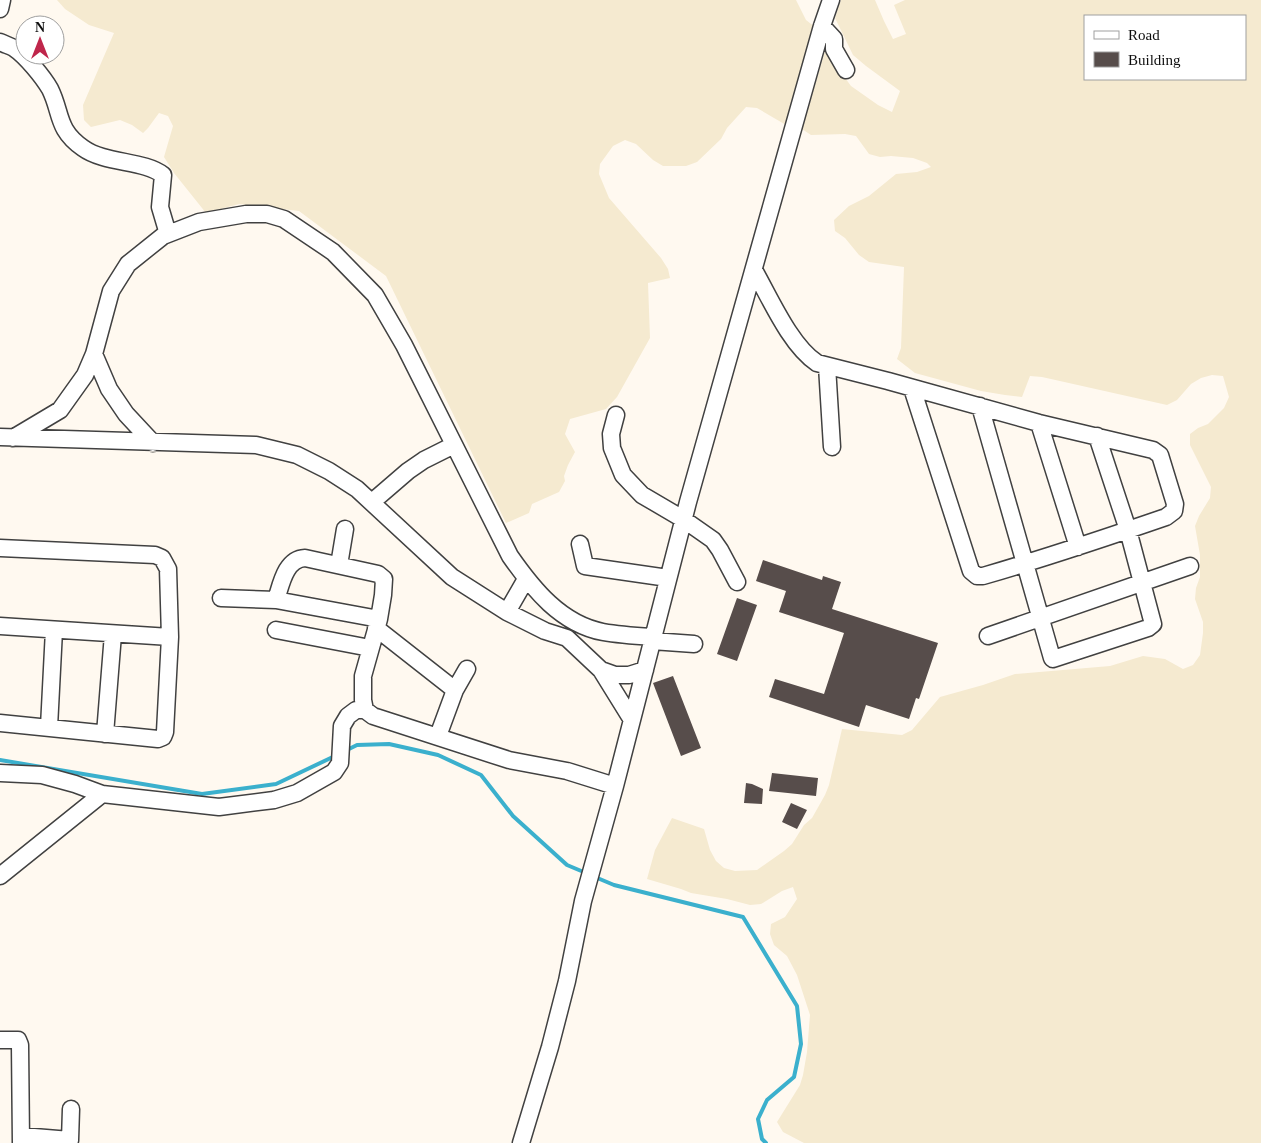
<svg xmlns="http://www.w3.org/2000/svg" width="1261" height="1143" viewBox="0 0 1261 1143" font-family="Georgia,serif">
<rect width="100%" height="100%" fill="#fff9f0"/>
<path fill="#f5ead0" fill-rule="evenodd" d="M 57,0 L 796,0 L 806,20 L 815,27 L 786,125 L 757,108 L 746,107 L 727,128 L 721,139 L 697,162 L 686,166 L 663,166 L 653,160 L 636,144 L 625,140 L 613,146 L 600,164 L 599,174 L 609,198 L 661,258 L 668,269 L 670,278 L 648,283 L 650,338 L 617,397 L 606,409 L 570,419 L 565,434 L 575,452 L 568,465 L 564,476 L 565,481 L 559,492 L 532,504 L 529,513 L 506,523 L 386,276 L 299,211 L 239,204 L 206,213 L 174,173 L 164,157 L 173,126 L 168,116 L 159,113 L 148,128 L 143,133 L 132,125 L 120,120 L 91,127 L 84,120 L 83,105 L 114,33 L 89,25 L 65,9 Z
M 841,0 L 875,0 L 884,21 L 893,39 L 906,34 L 894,5 L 905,0 L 1261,0 L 1261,1143 L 804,1143 L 783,1132 L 777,1122 L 800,1085 L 803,1075 L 807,1052 L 810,1015 L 797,975 L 787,956 L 774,945 L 770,934 L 771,924 L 785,917 L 797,899 L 793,887 L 782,891 L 761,904 L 750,905 L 727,899 L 691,893 L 681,889 L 647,879 L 655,850 L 672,818 L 704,829 L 710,850 L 716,861 L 724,868 L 735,871 L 757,870 L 784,851 L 792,844 L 804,825 L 812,818 L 825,795 L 829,785 L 842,729 L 902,735 L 912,730 L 940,697 L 983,685 L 1015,674 L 1110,666 L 1143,656 L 1165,659 L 1183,669 L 1193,665 L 1200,655 L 1203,633 L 1203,622 L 1195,599 L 1196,588 L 1200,577 L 1200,555 L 1195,526 L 1199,516 L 1210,498 L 1211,487 L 1190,445 L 1190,434 L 1198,428 L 1208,424 L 1224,408 L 1229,397 L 1223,376 L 1212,375 L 1201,378 L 1191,384 L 1177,400 L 1167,405 L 1042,377 L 1030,376 L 1022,397 L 1005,395 L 981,391 L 915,373 L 897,359 L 901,348 L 904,267 L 869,262 L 859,255 L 845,238 L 835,231 L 834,220 L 849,206 L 869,196 L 896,174 L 917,172 L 931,167 L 927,163 L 913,158 L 891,156 L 880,157 L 869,154 L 856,136 L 845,134 L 811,135 L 802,129 L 825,51 L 851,86 L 878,105 L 892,112 L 900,91 L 866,66 L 853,55 L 835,18 ZM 1085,16 L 1245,16 L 1245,79 L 1085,79 Z"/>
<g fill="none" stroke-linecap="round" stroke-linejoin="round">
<path stroke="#3bb0cd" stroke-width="4" d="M 345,751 L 357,745 L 389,744 L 438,755 L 481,775 L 513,816 L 567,865 L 586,873
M 0,760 L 202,794 L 276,784 L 337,755
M 595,877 L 614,885 L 743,917 L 797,1006 L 801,1044 L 794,1077 L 767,1100 L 758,1119 L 762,1139 L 766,1143"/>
</g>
<path fill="#574d4b" d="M 763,560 L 822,580 L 823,576 L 841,582 L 832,609 L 938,643 L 919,699 L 916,698 L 909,719 L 866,705 L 859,727 L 769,697 L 775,679 L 824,694 L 844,633 L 779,612 L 786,591 L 756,581 Z
M 737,598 L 757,605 L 737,661 L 717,654 Z
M 673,676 L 701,748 L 681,756 L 653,683 Z
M 772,773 L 818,778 L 816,796 L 769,791 Z
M 746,783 L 752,784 L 763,789 L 762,804 L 744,803 Z
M 791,803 L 807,810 L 797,829 L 782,822 Z"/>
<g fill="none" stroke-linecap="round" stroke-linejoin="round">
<g stroke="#414141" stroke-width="19">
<path id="minor" d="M 0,9 L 2,0
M 822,26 L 834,39 L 834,49 L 846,70
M 0,42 C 4,44 10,46 14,48 C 26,56 43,77 50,89 C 62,113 56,129 83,148 C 105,164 144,160 163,175 L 160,207 L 168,234
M 754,270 C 770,298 790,345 817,363 L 888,381 L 1039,423 L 1153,450 L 1160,455 L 1175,504 L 1174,511 L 1166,517 C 1105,538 1045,558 983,576 L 977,576 L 971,571 L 912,388
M 94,354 L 109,389 L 126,414 L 153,443
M 827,366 L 832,447
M 980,406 L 1052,658 L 1053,659 L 1148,628 L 1153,624 L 1128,530 L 1097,436
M 616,415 L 611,434 L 612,448 L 623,475 L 642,495 L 683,519 L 713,540 L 720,550 L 737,582
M 1039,423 L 1078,547
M 0,437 L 256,445 L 297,455 L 329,471 L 357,489 L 452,577 L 507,612 L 545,631 L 567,638 L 601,670 L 615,675 L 629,675 L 645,670
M 13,438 L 60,410 L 85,375 L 94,354 L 111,291 L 128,264 L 163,236 L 199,222 L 246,214 L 267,214 L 284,219 L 333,252 L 375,295 L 404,345 L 510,556 C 533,589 561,624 603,632 C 620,635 637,636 653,637
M 372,502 L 408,471 L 424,460 L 454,445
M 580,544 L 585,566 L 668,578
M 0,548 L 155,555 L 162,558 L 168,569 L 170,637 L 165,732 L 163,737 L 158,739 L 0,723
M 339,565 L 345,529
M 221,598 L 276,600
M 507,612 L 526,579
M 379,619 L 276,600 C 281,585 285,559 305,558 L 378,574 L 384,579 L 383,595 L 379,619 L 363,676 L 363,700 L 365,710 L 373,716 L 509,760 L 567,771 L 615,786
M 0,626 L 170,637
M 376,628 L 455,690 L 438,736
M 276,630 L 370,648
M 988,636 L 1190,566
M 652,641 L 694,644
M 601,670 L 632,720
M 455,690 L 467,669
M 49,727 L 54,630
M 105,734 L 113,634
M 0,773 L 42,775 L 75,784 L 102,794
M 0,876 L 102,794 L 219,807 L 274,800 L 297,793 L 334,772 L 340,763 L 342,726 L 348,716 L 356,710 L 365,710
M 0,1040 L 18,1040 L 20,1045 L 21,1143
M 22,1136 L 70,1140 L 71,1109
M 521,1143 L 550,1047 L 567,981 L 583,901 L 615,786 L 688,502 L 822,26 L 831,0"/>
</g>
<use href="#minor" stroke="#fff" stroke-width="16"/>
</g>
<rect x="1084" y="15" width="162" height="65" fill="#ffffff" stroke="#9f9f9f"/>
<rect x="1094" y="31" width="25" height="8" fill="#ffffff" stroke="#9f9f9f"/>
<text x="1128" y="40" font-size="15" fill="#0e0e0e">Road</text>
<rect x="1094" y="52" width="25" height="15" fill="#574d4b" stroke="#9f9f9f"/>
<text x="1128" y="65" font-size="15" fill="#0e0e0e">Building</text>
<g transform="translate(40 40)"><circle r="24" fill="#ffffff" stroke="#9f9f9f"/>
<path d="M0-4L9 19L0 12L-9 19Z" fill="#bf264b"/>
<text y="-8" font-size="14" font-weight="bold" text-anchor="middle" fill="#0e0e0e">N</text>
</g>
</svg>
